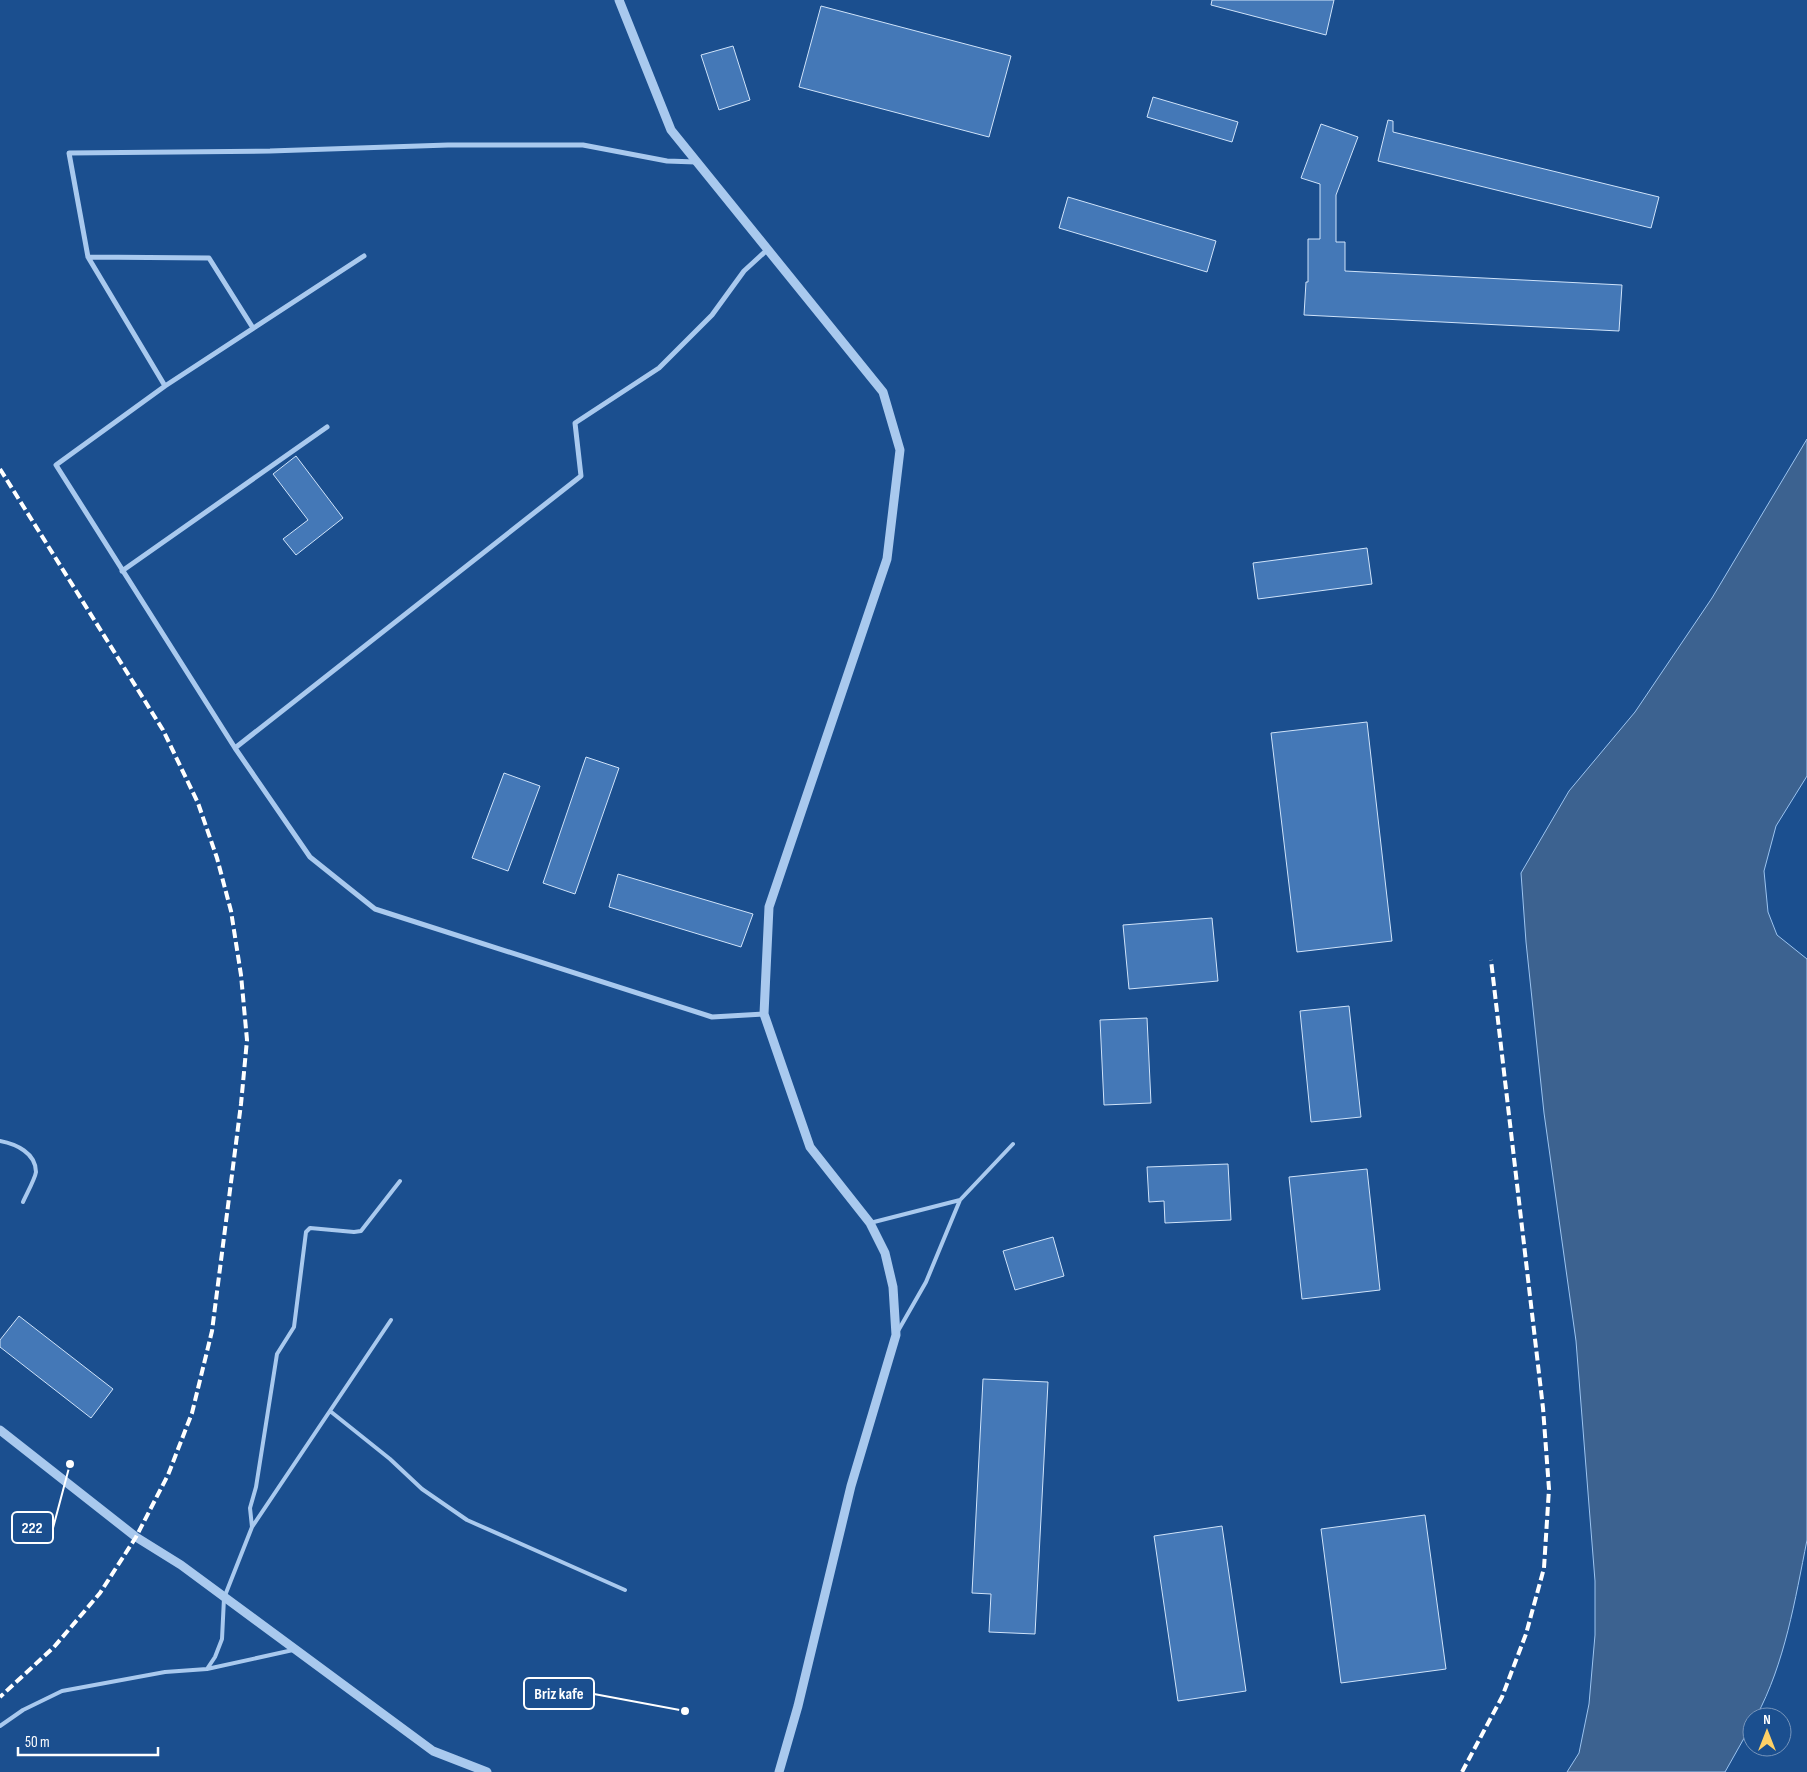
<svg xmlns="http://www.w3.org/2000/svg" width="1807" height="1772" viewBox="0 0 1807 1772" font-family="'Sofia Sans Condensed',sans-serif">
<rect width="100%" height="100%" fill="#1b4f8f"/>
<path fill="#3c6290" stroke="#9cc4f0" d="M 1807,439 L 1807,776 L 1776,826 L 1764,871 L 1768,912 L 1777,935 L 1807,959 L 1807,1540 C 1795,1600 1785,1663 1756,1717 L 1752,1717 L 1752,1724 L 1725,1772 L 1567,1772 L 1579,1753 L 1589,1704 L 1595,1635 L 1595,1581 L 1576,1341 L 1544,1113 L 1526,942 L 1521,873 L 1569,791 L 1635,712 L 1712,598 Z"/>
<path fill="#4478b7" stroke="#cfe3fa" d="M 1212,0 L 1334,0 L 1326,35 L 1211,5 Z
M 821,6 L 1011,56 L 989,137 L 799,87 Z
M 733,46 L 750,100 L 719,110 L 701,55 Z
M 1153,97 L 1238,122 L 1232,142 L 1147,117 Z
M 1388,120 L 1393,121 L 1393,132 L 1659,197 L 1651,228 L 1378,161 Z
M 1321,124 L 1358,137 L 1336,195 L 1336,242 L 1345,242 L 1345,271 L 1622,285 L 1619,331 L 1304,315 L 1306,282 L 1308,282 L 1308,239 L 1320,239 L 1320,184 L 1301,178 Z
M 1068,197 L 1216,241 L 1207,272 L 1059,228 Z
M 296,456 L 343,518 L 296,555 L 283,539 L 308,520 L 273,474 Z
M 1367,548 L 1372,584 L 1258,599 L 1253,563 Z
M 1367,722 L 1392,941 L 1297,952 L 1271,733 Z
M 586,757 L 619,768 L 575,894 L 543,883 Z
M 504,773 L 540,786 L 508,871 L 472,858 Z
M 618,874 L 753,914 L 741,947 L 609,907 Z
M 1212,918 L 1218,981 L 1129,989 L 1123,925 Z
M 1349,1006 L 1361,1117 L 1311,1122 L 1300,1011 Z
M 1147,1018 L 1151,1103 L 1104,1105 L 1100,1020 Z
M 1228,1164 L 1231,1220 L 1165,1223 L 1164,1201 L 1149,1202 L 1147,1167 Z
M 1367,1169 L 1380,1290 L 1302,1299 L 1289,1177 Z
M 1053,1237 L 1064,1276 L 1015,1290 L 1003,1251 Z
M 19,1316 L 113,1389 L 91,1418 L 0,1347 L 0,1340 Z
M 983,1379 L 1048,1382 L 1035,1634 L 989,1632 L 991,1594 L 972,1593 Z
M 1425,1515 L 1446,1669 L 1341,1683 L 1321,1529 Z
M 1222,1526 L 1246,1691 L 1178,1701 L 1154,1536 Z"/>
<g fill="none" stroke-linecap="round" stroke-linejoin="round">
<path stroke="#a9c9ee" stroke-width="4" d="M 0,1141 C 16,1144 36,1153 36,1172 C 35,1179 26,1195 23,1202
M 870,1223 L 960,1200
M 898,1331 L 926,1282 L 960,1200 L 1013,1144
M 330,1411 L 390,1459 L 422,1489 L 467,1520 L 625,1590
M 252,1527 L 391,1320
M 207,1669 L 215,1657 L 222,1639 L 224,1598 L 252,1527 L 250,1508 L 256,1487 L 277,1354 L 294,1327 L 306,1232 L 310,1228 L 354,1232 L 361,1231 L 400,1181
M 0,1726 L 23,1710 L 62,1691 L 165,1672 L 207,1669 L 293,1650"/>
<path stroke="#a9c9ee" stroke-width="5" d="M 696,162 L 667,161 L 583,145 L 448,145 L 270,151 L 69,153 L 88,257 L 165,386 L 56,465 L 235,748 L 310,857 L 375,909 L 712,1017 L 764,1014
M 88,257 L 209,258 L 253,328
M 165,386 L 364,256
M 122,571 L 327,427
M 235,748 L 581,476 L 575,423 L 659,368 L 712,315 L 744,271 L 767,250"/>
<path stroke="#a9c9ee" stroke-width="9" d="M 619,0 L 671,130 L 883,392 L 900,450 L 887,559 L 769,907 L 764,1014 L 810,1147 L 870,1223 L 885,1253 L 893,1287 L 896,1335 L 851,1486 L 798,1706 L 779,1772
M 0,1430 L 136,1537 L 181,1565 L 433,1751 L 487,1772"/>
<path stroke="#fff" stroke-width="4" stroke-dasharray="9 4" stroke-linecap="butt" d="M 0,469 L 163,730 L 198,803 L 217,858 L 231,911 L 241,975 L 247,1040 L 241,1104 L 212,1331 L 192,1413 L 168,1475 L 136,1537 L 100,1593 L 54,1647 L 0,1697
M 1462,1772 L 1502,1697 L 1526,1634 L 1544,1568 L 1549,1489 L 1543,1408 L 1491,960"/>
</g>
<path fill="none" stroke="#fff" stroke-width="2" d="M70 1464L53 1528M685 1711L594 1694"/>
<g fill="#fff" stroke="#1b4f8f" stroke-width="2">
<circle cx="70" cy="1464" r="5"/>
<circle cx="685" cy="1711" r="5"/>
</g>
<g fill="#1b4f8f" stroke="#fff" stroke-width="2">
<rect x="12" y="1512" width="41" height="31" rx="5"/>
<rect x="524" y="1678" width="70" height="31" rx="5"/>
</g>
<g font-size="16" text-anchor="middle" font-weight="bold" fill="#fff">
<text x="32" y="1533">222</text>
<text x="559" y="1699">Briz kafe</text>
</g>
<g transform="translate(1767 1732)"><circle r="24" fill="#1b4f8f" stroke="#7695bc"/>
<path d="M0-4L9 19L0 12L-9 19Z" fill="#ffd166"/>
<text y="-8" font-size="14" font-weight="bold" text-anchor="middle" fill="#ffffff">N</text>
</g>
<path d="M18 1747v8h140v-8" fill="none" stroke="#ffffff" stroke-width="2.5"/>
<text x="25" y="1747" font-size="15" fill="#ffffff" stroke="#1b4f8f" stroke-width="4" paint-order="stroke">50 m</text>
</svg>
